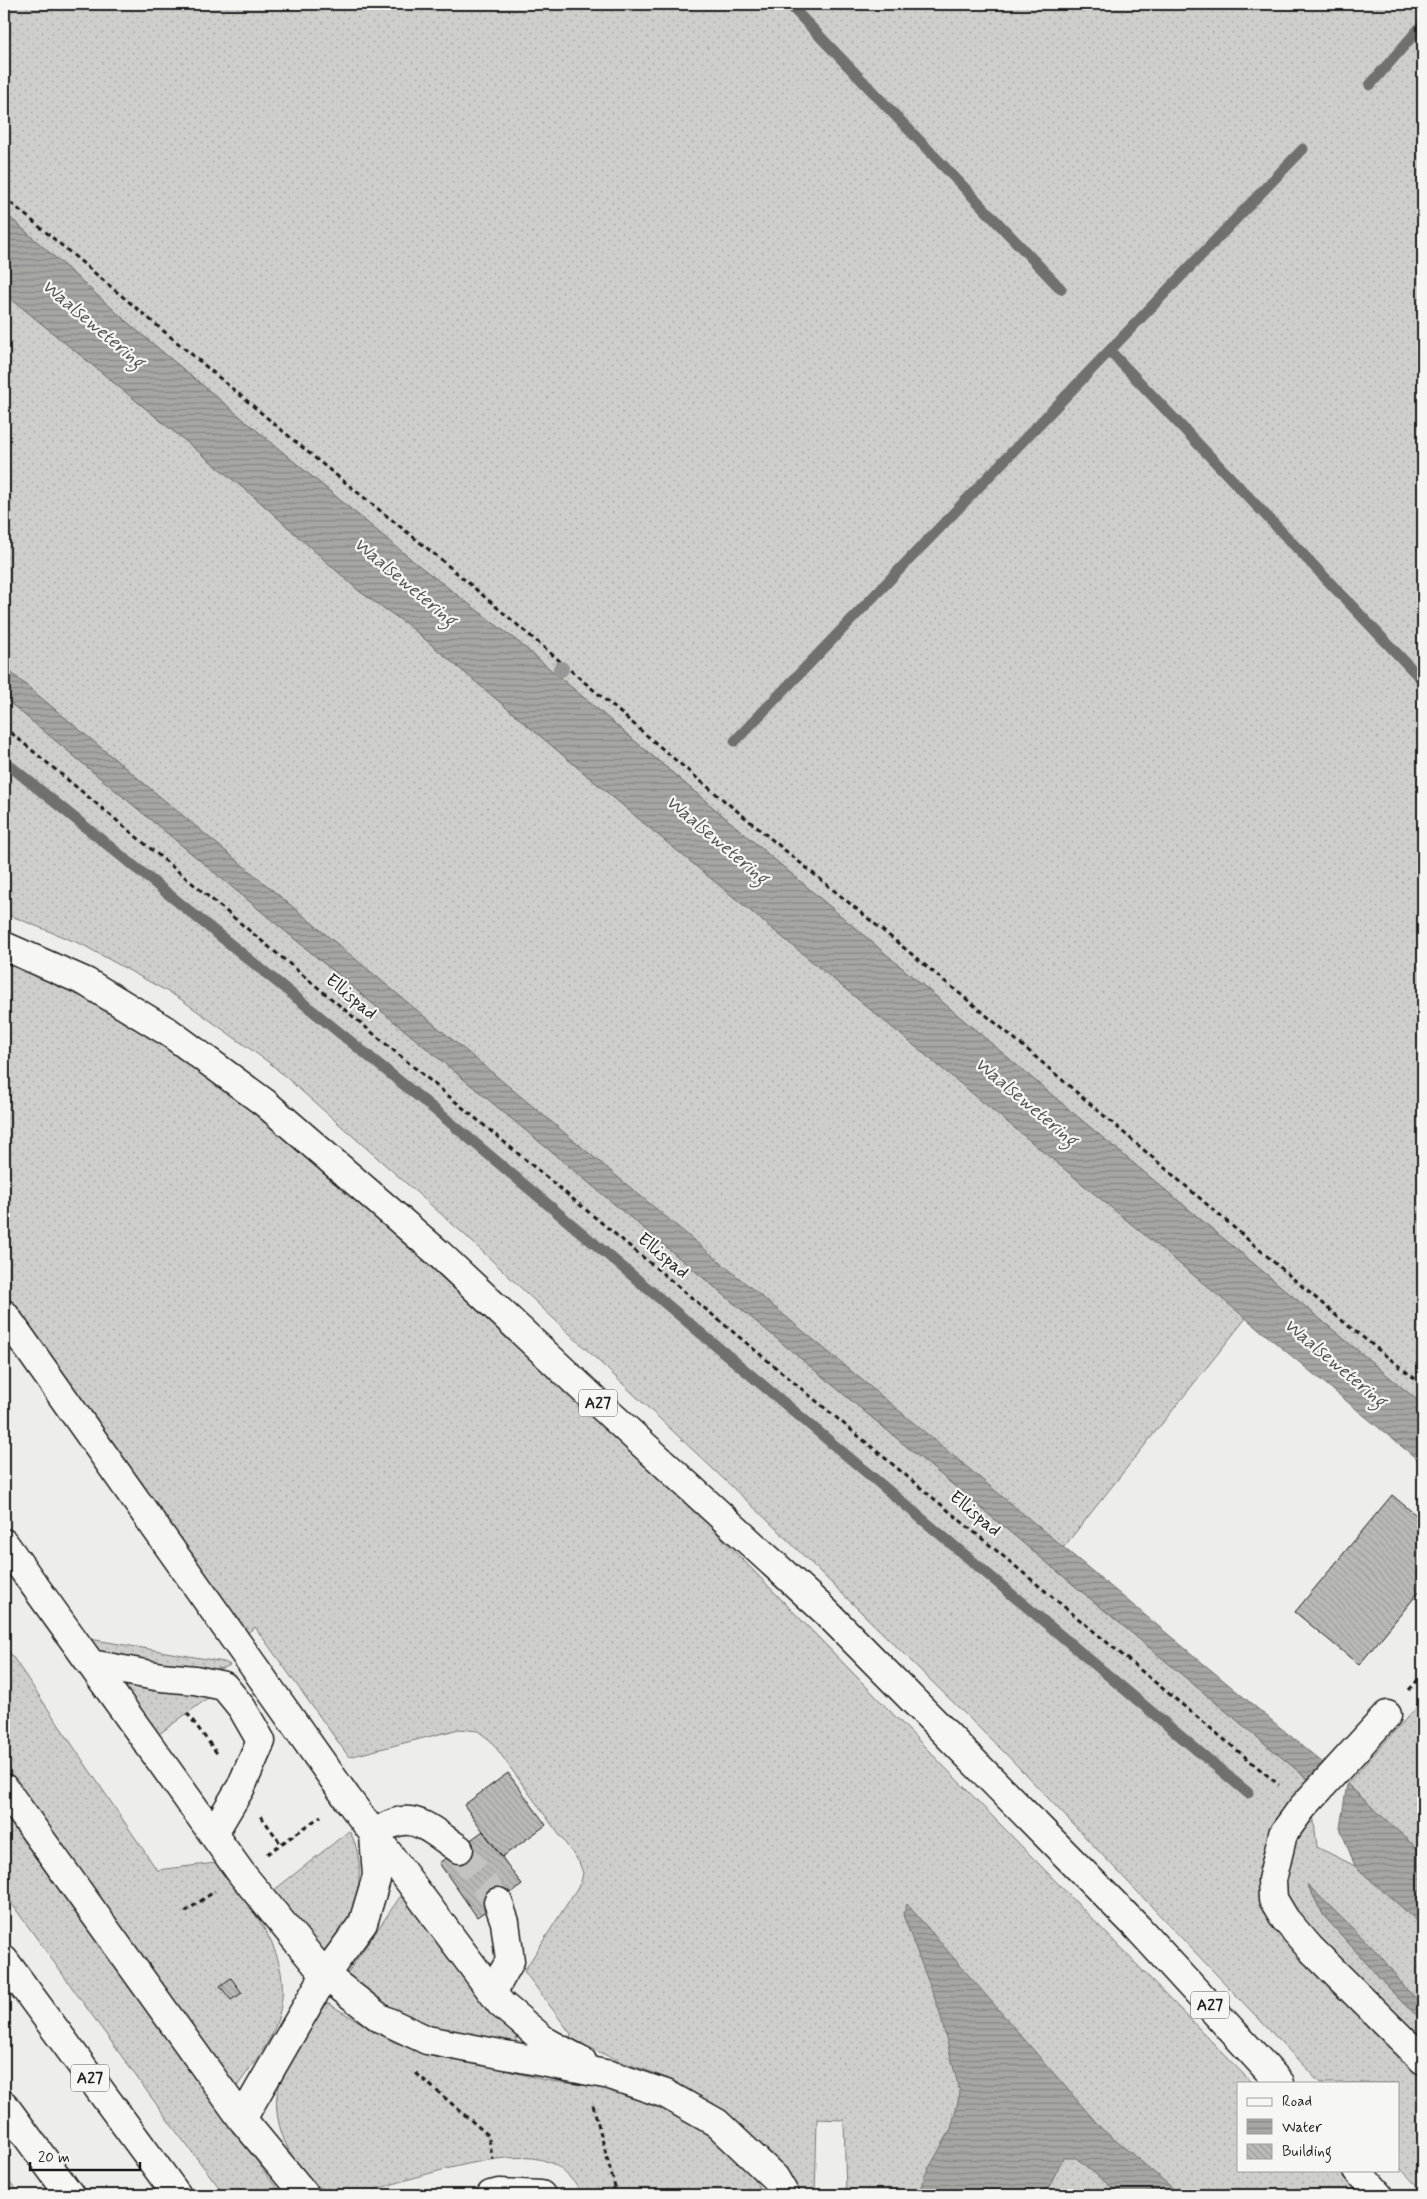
<svg xmlns="http://www.w3.org/2000/svg" width="1427" height="2199" viewBox="0 0 1427 2199" font-family="Mynerve,sans-serif">
<defs>
<pattern id="grass-dots" width="8" height="8" patternUnits="userSpaceOnUse" patternTransform="scale(1.25)"><rect width="8" height="8" fill="#cececb"/><path d="M2 2h.1M6 6h.1" fill="none" stroke="#b0b0ae" stroke-width="1.8" stroke-linecap="round"/></pattern>
<pattern id="water-rules" width="6" height="5" patternUnits="userSpaceOnUse" patternTransform="scale(1.25)"><rect width="6" height="5" fill="#a6a6a3"/><path d="M0 2.5h6" fill="none" stroke="#868684"/></pattern>
<pattern id="building-back-hatch" width="6" height="6" patternUnits="userSpaceOnUse" patternTransform="scale(1.25)"><rect width="6" height="6" fill="#b9b9b6"/><path d="M-1 5l2 2M0 0l6 6M5-1l2 2" fill="none" stroke="#9e9e9c"/></pattern>
</defs>
<rect width="100%" height="100%" fill="#edede9"/>
<filter id="ink" filterUnits="userSpaceOnUse"><feTurbulence type="fractalNoise" baseFrequency=".02" numOctaves="2"/><feDisplacementMap in="SourceGraphic" scale="10" xChannelSelector="R" yChannelSelector="G"/><feConvolveMatrix kernelMatrix="1 2 1 2 8 2 1 2 1" color-interpolation-filters="sRGB"/></filter>
<g filter="url(#ink)">
<path fill="url(#grass-dots)" stroke="#757574" d="M 4,4 L 1423,4 L 1423,1405 L 1072,1112 L 517,641 L 418,565 L 135,329 L 4,212 Z
M 4,293 L 259,501 L 359,591 L 408,625 L 652,830 L 1246,1318 L 1063,1548 L 4,667 Z
M 4,698 L 1309,1780 L 1317,1847 L 1355,1866 L 1423,1926 L 1423,2005 L 1406,1989 L 1379,1954 L 1308,1886 L 1324,1916 L 1400,2000 L 1423,2021 L 1423,2192 L 1398,2166 L 1398,2083 L 1320,2083 L 1006,1754 L 764,1517 L 466,1236 L 271,1064 L 179,998 L 83,945 L 4,913 Z
M 4,960 L 102,1001 L 215,1081 L 317,1164 L 672,1487 L 1252,2083 L 1238,2083 L 1238,2170 L 1337,2170 L 1360,2195 L 846,2195 L 844,2120 L 817,2119 L 815,2195 L 801,2195 C 768,2146 723,2105 668,2079 C 653,2072 637,2067 622,2062 C 604,2055 587,2046 570,2038 L 571,2034 L 524,1971 L 581,1882 L 583,1873 L 579,1862 L 491,1741 L 478,1731 L 459,1729 L 349,1757 L 255,1627 L 246,1634 L 4,1291 Z
M 90,1639 L 224,1662 L 230,1665 C 214,1678 112,1663 97,1649 C 94,1647 92,1642 90,1639 Z
M 4,1644 L 157,1870 L 216,1863 C 253,1912 301,1959 275,2027 C 268,2046 248,2070 236,2088 L 4,1767 Z
M 118,1678 L 212,1695 L 159,1734 Z
M 1423,1700 L 1423,1854 L 1347,1784 Z
M 4,1811 L 269,2178 L 283,2195 L 225,2195 L 172,2126 L 4,1893 Z
M 349,1831 C 362,1851 362,1885 353,1907 C 347,1924 335,1939 325,1953 L 273,1891 Z
M 400,1897 L 405,1900 L 469,1985 L 517,2036 L 515,2043 L 441,2031 L 380,2004 L 346,1975 Z
M 327,2003 L 394,2042 L 437,2058 L 474,2062 L 544,2080 L 615,2089 L 654,2102 L 686,2120 L 716,2141 L 749,2171 L 764,2195 L 584,2195 C 574,2183 566,2170 551,2163 C 511,2143 402,2182 357,2195 C 351,2195 344,2196 338,2195 C 299,2188 267,2122 279,2086 C 289,2055 310,2030 327,2003 Z
M 4,2174 L 20,2195 L 4,2195 Z"/>
<path fill="url(#water-rules)" stroke="#6f6f6d" d="M 4,212 L 135,329 L 418,565 L 517,641 L 1072,1112 L 1423,1405 L 1423,1464 L 652,830 L 408,625 L 359,591 L 259,501 L 4,293 Z
M 4,667 L 1323,1763 L 1309,1780 L 4,698 Z
M 1347,1784 L 1423,1854 L 1423,1926 L 1355,1866 L 1340,1828 Z
M 1307,1884 L 1379,1954 L 1406,1989 L 1423,2005 L 1423,2021 L 1400,2000 L 1324,1916 Z
M 907,1904 L 1102,2129 L 1181,2195 L 1121,2195 L 1076,2158 L 1063,2158 L 1045,2195 L 918,2195 L 925,2175 L 951,2129 L 960,2093 L 939,2010 L 903,1915 Z"/>
<g fill="none" stroke-linecap="round" stroke-linejoin="round">
<path stroke="#6f6f6d" stroke-width="11" d="M 789,4 L 1061,289
M 1370,85 L 1423,24
M 1110,351 L 1423,681
M 735,741 L 1303,149
M 4,761 L 445,1118 L 1248,1793"/>
</g>
<path fill="url(#building-back-hatch)" stroke="#1c1c1c" d="M 1392,1495 L 1423,1521 L 1423,1587 L 1359,1665 L 1295,1612 Z
M 508,1773 L 546,1825 L 502,1857 L 464,1805 Z
M 483,1831 L 522,1885 L 477,1917 L 439,1863 Z
M 231,1978 L 242,1993 L 231,2000 L 220,1986 Z"/>
<g fill="none" stroke-linecap="round" stroke-linejoin="round">
<path stroke="#c3c3c0" stroke-width="28" stroke-dasharray="28 14" stroke-linecap="butt" d="M 459,1849 L 498,1902"/>
<g stroke="#1c1c1c" stroke-width="31">
<path id="minor" d="M 4,1314 L 347,1798 L 501,2004 L 545,2041 L 582,2061
M 4,1543 L 241,1873 L 325,1975 L 380,2018 L 427,2040 L 610,2075 L 666,2094 L 717,2123 L 775,2178 L 785,2195
M 91,1664 L 161,1677 L 195,1680 L 224,1686 L 242,1708 L 261,1741 L 241,1787 L 213,1834
M 1387,1715 L 1302,1808 L 1283,1834 L 1272,1880 L 1273,1899 L 1285,1919 L 1310,1948 L 1423,2060
M 4,1788 L 242,2119 L 305,2195
M 493,1991 L 510,1961 L 505,1922 L 498,1902
M 242,2119 L 325,1975 L 363,1923 L 377,1876 L 374,1835 C 410,1806 426,1827 459,1849
M 491,2195 L 500,2193 L 541,2195"/>
</g>
<g stroke="#1c1c1c" stroke-width="31">
<path id="highway" d="M 4,946 L 86,982 L 170,1033 L 265,1103 L 437,1252 L 599,1404 L 826,1612 L 1138,1928 L 1280,2083
M 4,1960 L 177,2195
M 4,2105 L 70,2195
M 1357,2170 L 1379,2195"/>
</g>
<path stroke="#1c1c1c" stroke-width="3" stroke-dasharray="5 4" stroke-linecap="butt" d="M 4,197 L 321,463 L 438,557 L 692,774 L 1009,1034 L 1346,1324 L 1423,1385
M 4,727 L 1279,1785
M 1409,1690 L 1423,1674
M 187,1713 L 219,1756
M 261,1816 L 281,1844
M 267,1854 L 321,1816
M 185,1912 L 215,1891
M 416,2073 L 488,2135 L 493,2160
M 593,2105 L 617,2195"/>
<use href="#minor" stroke="#f6f6f2" stroke-width="28"/>
<use href="#highway" stroke="#f6f6f2" stroke-width="28"/>
</g>
<circle fill="#979795" cx="561" cy="669" r="8"/>
</g>
<g text-anchor="middle" dominant-baseline="central" stroke-width="4.5" stroke-linejoin="round" paint-order="stroke">
<g fill="#f6f6f2" stroke="#5d5d5c" stroke-width="1">
<rect x="579" y="1389.5" width="38" height="27" rx="4"/>
<rect x="1191" y="1991.5" width="38" height="27" rx="4"/>
<rect x="71" y="2064.5" width="38" height="27" rx="4"/>
</g>
<g font-size="16" font-weight="bold" fill="#1c1c1c">
<text x="598" y="1403">A27</text>
<text x="1210" y="2005">A27</text>
<text x="90" y="2078">A27</text>
</g>
<g font-size="18" fill="#1c1c1c" stroke="#f6f6f2">
<text transform="translate(351 997) rotate(40)">Ellispad</text>
<text transform="translate(663 1256) rotate(40)">Ellispad</text>
<text transform="translate(975 1514) rotate(40)">Ellispad</text>
</g>
<g font-size="19" font-style="italic" fill="#535352" stroke="#f6f6f2">
<text transform="translate(93 324) rotate(40)">Waalsewetering</text>
<text transform="translate(405 582) rotate(40)">Waalsewetering</text>
<text transform="translate(717 840) rotate(40)">Waalsewetering</text>
<text transform="translate(1026 1102) rotate(40)">Waalsewetering</text>
<text transform="translate(1335 1363) rotate(40)">Waalsewetering</text>
</g>
</g>
<rect width="1427" height="2199" fill="none" stroke="#f6f6f2" stroke-width="20"/>
<rect x="10" y="10" width="1407" height="2179" fill="none" stroke="#1c1c1c" stroke-width="2" filter="url(#ink)"/>
<rect x="1237" y="2082" width="162" height="90" fill="#f6f6f2" stroke="#9f9f9c"/>
<rect x="1247" y="2098" width="25" height="8" fill="#f6f6f2" stroke="#9f9f9c"/>
<text x="1282" y="2106" font-size="15" fill="#1c1c1c">Road</text>
<rect x="1247" y="2119" width="25" height="15" fill="url(#water-rules)" stroke="#9f9f9c"/>
<text x="1282" y="2132" font-size="15" fill="#1c1c1c">Water</text>
<rect x="1247" y="2144" width="25" height="15" fill="url(#building-back-hatch)" stroke="#9f9f9c"/>
<text x="1282" y="2156" font-size="15" fill="#1c1c1c">Building</text>
<path d="M30 2162v8h110v-8" fill="none" stroke="#1c1c1c" stroke-width="2.5"/>
<text x="38" y="2162" font-size="15" fill="#1c1c1c" stroke="#f6f6f2" stroke-width="4" paint-order="stroke">20 m</text>
</svg>
